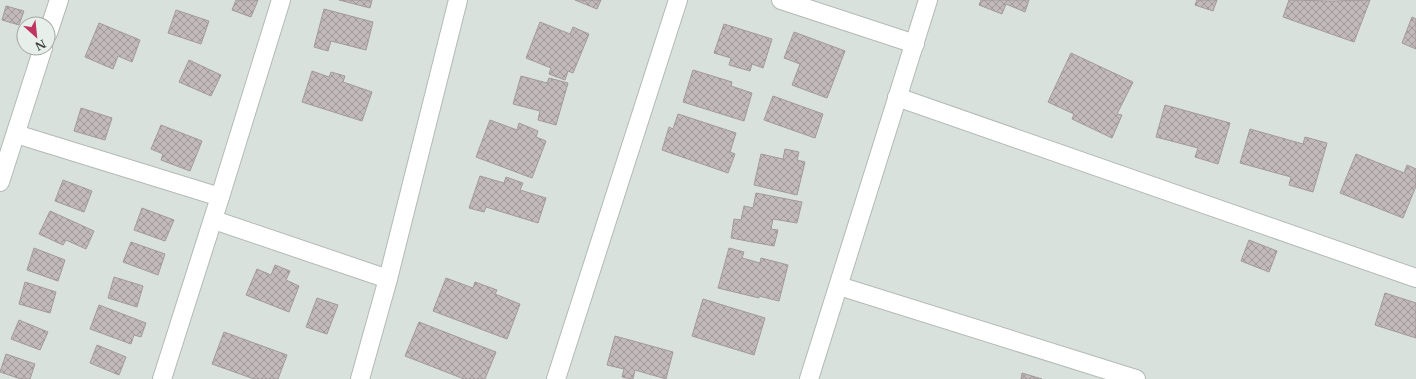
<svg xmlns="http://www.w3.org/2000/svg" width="1416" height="379" viewBox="0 0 1416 379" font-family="'Libre Baskerville',serif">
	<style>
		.building { fill: url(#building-cross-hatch); stroke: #a2999a }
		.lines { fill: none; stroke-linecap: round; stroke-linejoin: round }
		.street-casing { stroke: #b2bab6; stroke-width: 20 }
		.street { stroke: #fff; stroke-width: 18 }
	</style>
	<defs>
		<pattern id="building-cross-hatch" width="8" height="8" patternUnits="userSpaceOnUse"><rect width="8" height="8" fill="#c2b9ba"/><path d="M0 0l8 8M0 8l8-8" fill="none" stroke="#9f9898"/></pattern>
	</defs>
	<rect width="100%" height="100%" fill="#d9e1dd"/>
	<g class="building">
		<path d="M236,0H258L251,17L232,10Z"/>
		<path d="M339,0H372L370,8Z"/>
		<path d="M575,0H601L597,9Z"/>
		<path d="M981,0H1029L1025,12L1006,4L1002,14L979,5Z"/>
		<path d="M1197,0H1217L1213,11L1195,5Z"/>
		<path d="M1289,0L1331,1L1370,0L1354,42L1283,17Z"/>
		<path d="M6,6L24,11L19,25L2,20Z"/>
		<path d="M324,9L373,22L366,50L331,41L328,51L314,47Z"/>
		<path d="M176,10L209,21L201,44L168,33Z"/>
		<path d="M1412,17L1416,19V49L1402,43Z"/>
		<path d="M540,22L570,34L573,27L589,34L573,73L568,71L565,80L549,74L551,68L526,58Z"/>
		<path d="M99,23L140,40L132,62L118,56L113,69L85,57Z"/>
		<path d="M724,24L772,39L763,68L752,64L750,71L729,65L731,58L714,53Z"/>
		<path d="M794,32L845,51L827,98L792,85L800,64L784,58Z"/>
		<path d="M1071,53L1133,82L1117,114L1122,115L1112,138L1072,119L1074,114L1048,102Z"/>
		<path d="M189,60L221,75L211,96L179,82Z"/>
		<path d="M693,70L732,82L731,86L752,93L744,121L683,102Z"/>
		<path d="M312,71L329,77L331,72L345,76L343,82L372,92L362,121L302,102Z"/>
		<path d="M521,76L547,83L549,78L568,83L556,125L538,120L540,111L513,104Z"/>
		<path d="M773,96L823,114L815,138L764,120Z"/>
		<path d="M1165,105L1230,123L1218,164L1195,157L1198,148L1156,137Z"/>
		<path d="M81,108L112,118L105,140L74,131Z"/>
		<path d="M678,114L736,133L730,152L735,154L728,173L662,150L669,127L673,129Z"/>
		<path d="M490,120L517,130L519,123L538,131L536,137L546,141L532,178L476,157Z"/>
		<path d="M161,125L202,141L190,171L161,160L163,154L151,149Z"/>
		<path d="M1250,129L1303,144L1305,137L1327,143L1313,192L1289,185L1291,177L1240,163Z"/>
		<path d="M785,149L799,152L797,160L805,162L797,195L754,185L761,154L783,159Z"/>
		<path d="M1356,154L1404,173L1407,165L1416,169V186L1403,218L1340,193Z"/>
		<path d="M480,176L504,183L506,177L523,183L520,190L546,198L538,223L486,207L484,212L469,208Z"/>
		<path d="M63,180L92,191L84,212L55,201Z"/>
		<path d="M756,193L802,202L797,223L773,219L771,229L778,230L774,246L731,238L734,219L741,220L744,206L753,208Z"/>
		<path d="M142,208L174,220L165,241L134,230Z"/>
		<path d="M50,211L94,231L86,249L66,240L63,245L39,234Z"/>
		<path d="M1249,240L1277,251L1269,272L1241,261Z"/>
		<path d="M131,242L165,254L158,275L123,262Z"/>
		<path d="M34,248L65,260L58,281L27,270Z"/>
		<path d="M729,248L744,252L742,258L760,263L761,258L788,265L779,301L759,296V298L718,288Z"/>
		<path d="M275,265L290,271L286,280L299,286L289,312L246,295L257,269L271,275Z"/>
		<path d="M114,277L143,286L137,307L108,298Z"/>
		<path d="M446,278L473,288L475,282L497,290L495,294L520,304L507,339L433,311Z"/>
		<path d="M25,282L56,292L50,313L19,304Z"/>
		<path d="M1385,293L1416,303V338L1375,325Z"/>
		<path d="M317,298L338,305L327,334L306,327Z"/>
		<path d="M703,299L765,318L754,355L692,336Z"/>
		<path d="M99,305L146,323L141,337L134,335L131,344L90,329Z"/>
		<path d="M19,320L48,332L40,350L11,339Z"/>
		<path d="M419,322L496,352L485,379H464L405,356Z"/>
		<path d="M224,332L287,355L278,379H254L212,364Z"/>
		<path d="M615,336L673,352L666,379L635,370L633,379H631L622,377L624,369L607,365Z"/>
		<path d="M97,345L126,357L119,375L90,363Z"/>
		<path d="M6,354L35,364L30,379H21L0,372Z"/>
		<path d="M1022,373L1042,379H1021Z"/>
	</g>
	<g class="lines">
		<g class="street-casing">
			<g id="street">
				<path d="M781,0L915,44"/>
				<path d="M48,33L59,0"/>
				<path d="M897,97L1416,278"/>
				<path d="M16,134L220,197L162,379"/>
				<path d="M0,182L43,48"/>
				<path d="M220,197L281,0"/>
				<path d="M214,220L388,279"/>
				<path d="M839,286L1136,379"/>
				<path d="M360,379L388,279L458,0"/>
				<path d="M556,379L678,0"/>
				<path d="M809,379L928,0"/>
			</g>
		</g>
		<use href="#street" class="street"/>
	</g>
	<g transform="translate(36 36) rotate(153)"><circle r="19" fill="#e6efea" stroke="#a1a8a4"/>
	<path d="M0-3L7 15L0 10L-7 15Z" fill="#c13462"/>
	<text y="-6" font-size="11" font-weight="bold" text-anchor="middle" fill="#3a3e3c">N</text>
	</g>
</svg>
